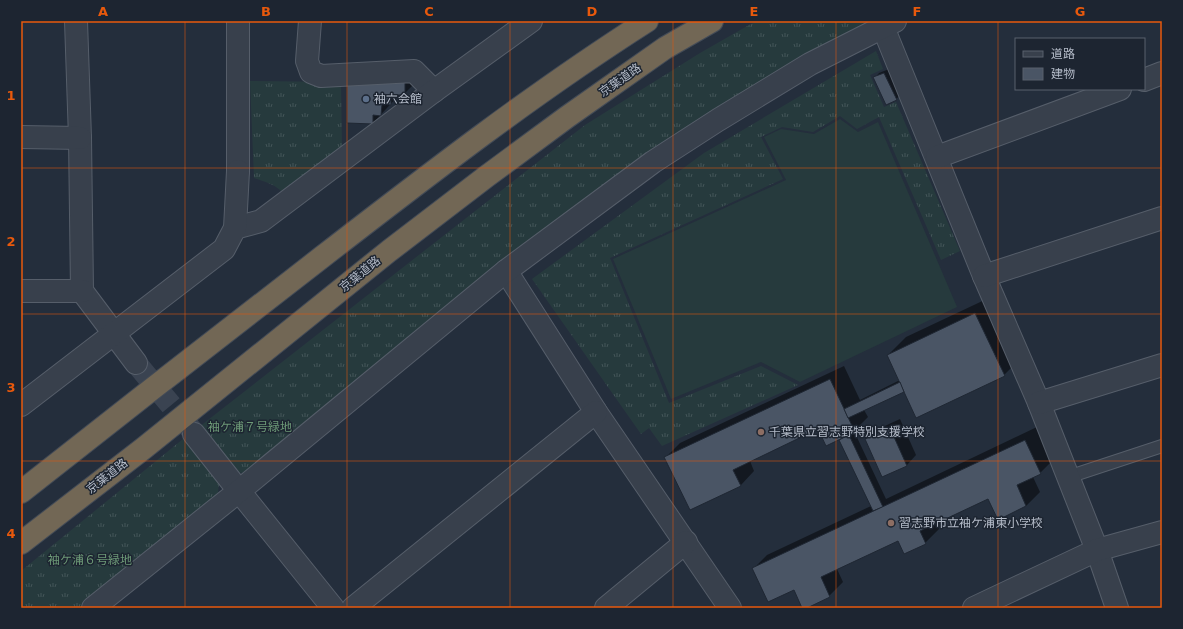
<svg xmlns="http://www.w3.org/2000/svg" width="1183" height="629" viewBox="0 0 1183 629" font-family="'DejaVu Sans','Noto Sans JP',sans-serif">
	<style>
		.grass { fill: url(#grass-tufts) }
		.garden { fill: #263a3d }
		.shadow { fill: #0007 }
		.building { fill: #4a5565; stroke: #1f2733 }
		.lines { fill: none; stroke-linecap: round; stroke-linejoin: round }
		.minor-tunnel { stroke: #3a4351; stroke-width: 22; stroke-dasharray: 22 11; stroke-linecap: butt }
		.service-casing { stroke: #565e6a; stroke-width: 14 }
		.minor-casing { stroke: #565e6a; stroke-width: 24 }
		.tertiary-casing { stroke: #565e6a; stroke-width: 24 }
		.motorway-casing { stroke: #434b57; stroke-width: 24 }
		.service { stroke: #38404c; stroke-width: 12 }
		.minor { stroke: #38404c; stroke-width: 22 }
		.tertiary { stroke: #38404c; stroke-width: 22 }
		.motorway { stroke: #726755; stroke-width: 22 }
		.grid { fill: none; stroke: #e8590c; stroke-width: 1; stroke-opacity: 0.55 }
		.service-dot { fill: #5c6f8a; stroke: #1d2531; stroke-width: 1.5 }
		.education-dot { fill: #8d6e63; stroke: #1d2531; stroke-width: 1.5 }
		.labels { text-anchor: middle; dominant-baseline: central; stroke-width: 3; stroke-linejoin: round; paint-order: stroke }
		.street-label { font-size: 12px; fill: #b4bbc8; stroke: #1d2531 }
		.poi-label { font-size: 12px; fill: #b4bbc8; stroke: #1d2531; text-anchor: start }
		.park-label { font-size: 12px; fill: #6c9876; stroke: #1d2531 }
		.neatline { fill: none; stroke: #e8590c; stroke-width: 1.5 }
		.grid-label { font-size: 13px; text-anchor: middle; font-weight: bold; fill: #e8590c }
	</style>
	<defs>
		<pattern id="grass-tufts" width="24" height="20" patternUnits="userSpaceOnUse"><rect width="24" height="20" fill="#263a3d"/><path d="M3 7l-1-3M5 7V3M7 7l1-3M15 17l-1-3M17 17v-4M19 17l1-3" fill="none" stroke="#435558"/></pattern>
	</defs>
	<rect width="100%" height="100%" fill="#242e3c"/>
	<g class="grass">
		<path d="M756,21H870L795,64L494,268L243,473L234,471L199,427L585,125L700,53Z"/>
		<path d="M876,51L883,69L870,75L884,107L896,102L960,251L941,260L879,117L857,129L840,116L813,132L782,127L761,137L783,179L610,258L669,403L761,366L798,385L662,446L649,428L641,434L532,279L704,153Z"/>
		<path d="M250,81L341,82L342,150L285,195C277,185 266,182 254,178Z"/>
		<path d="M183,439L219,482L218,493L115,585L85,608H21V571Z"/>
	</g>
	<path class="garden" d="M840,119L858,132L878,122L957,307L800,382L761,362L671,399L613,259L786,180L764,137L781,129L814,134Z"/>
	<g class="shadow">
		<path d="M889,69L901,95L896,99L875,78L879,73Z"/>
		<path d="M348,79L418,80L404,94H400L373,123Z"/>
		<path d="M993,296L1022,357L1004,375L905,391L864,410L868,417L854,431L886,499L1039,426L1054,459L1040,473L1033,477L1040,492L1026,506L989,497L936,522L939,529L925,543L898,540L837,569L843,582L829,596L803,608L794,588L753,569L767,555L871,506L840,440L843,437L819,428L750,461L754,471L741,485L666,457L680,443L844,366L860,400L900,380L888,355L906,337Z"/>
		<path d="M900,419L916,455L907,465L882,476L866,439L876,430Z"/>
	</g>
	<g class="building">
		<path d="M884,73L897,100L886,105L873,77Z"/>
		<path d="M347,79H405V95H391V105L382,104L381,116L373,115V124L347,123Z"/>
		<path d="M975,313L1005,376L916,418L887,355Z"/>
		<path d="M830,379L855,432L826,446L818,429L733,470L741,486L690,510L664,457Z"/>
		<path d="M900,382L904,392L848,418L844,409Z"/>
		<path d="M890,428L907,466L882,477L865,439Z"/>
		<path d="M849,435L883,507L873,511L839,440Z"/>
		<path d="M1025,440L1041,474L1017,485L1026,506L998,520L988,499L920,531L926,544L904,554L898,541L821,577L830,597L807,608H802L794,590L768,602L752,568Z"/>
	</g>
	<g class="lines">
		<path class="minor-tunnel" d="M136,363L194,433"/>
		<g class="service-casing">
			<path id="service" d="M1068,477L1162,446"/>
		</g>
		<g class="minor-casing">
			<g id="minor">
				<path d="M76,21L80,138L82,291L136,363"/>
				<path d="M310,21L307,61L311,72L321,76L414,71L434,91"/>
				<path d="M883,27L984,276L1039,403L1097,550L1117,608"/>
				<path d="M1144,80L1162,73"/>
				<path d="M21,137L80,138"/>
				<path d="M937,157L1120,89"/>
				<path d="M238,171V21"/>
				<path d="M235,228L261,221L434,91L531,21"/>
				<path d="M506,271L596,412L730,608"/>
				<path d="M984,276L1162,218"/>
				<path d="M21,291H82"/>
				<path d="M1039,403L1162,365"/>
				<path d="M194,434L239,491L333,608"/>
				<path d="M93,608L239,491L506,271L653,162L718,120L810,64L895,21"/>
				<path d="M353,608L596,412"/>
				<path d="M606,608L686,542"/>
			</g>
		</g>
		<g class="tertiary-casing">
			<g id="tertiary">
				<path d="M21,405L224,249L235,228L238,171"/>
				<path d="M974,608L1097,550L1162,532"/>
			</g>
		</g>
		<g class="motorway-casing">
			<g id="motorway">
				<path d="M21,492C121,413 221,335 322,257C428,175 534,93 647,21"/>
				<path d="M21,543L144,448L389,251L487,176L567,117L665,48L712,21"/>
			</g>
		</g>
		<use href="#service" class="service"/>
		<use href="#minor" class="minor"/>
		<use href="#tertiary" class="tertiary"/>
		<use href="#motorway" class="motorway"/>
	</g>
	<path class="grid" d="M185,21V608M347,21V608M510,21V608M673,21V608M836,21V608M998,21V608M21,168H1162M21,314H1162M21,461H1162"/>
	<circle class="service-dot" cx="366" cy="99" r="4"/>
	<g class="education-dot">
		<circle cx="761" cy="432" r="4"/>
		<circle cx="891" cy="523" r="4"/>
	</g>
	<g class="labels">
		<g class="street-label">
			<text transform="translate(620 80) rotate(-35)">京葉道路</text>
			<text transform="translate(360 274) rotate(-39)">京葉道路</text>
			<text transform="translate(107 476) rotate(-38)">京葉道路</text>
		</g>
		<g class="poi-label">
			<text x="374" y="99">袖六会館</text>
			<text x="769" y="432">千葉県立習志野特別支援学校</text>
			<text x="899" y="523">習志野市立袖ケ浦東小学校</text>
		</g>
		<g class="park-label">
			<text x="250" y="427">袖ケ浦７号緑地</text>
			<text x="90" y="560">袖ケ浦６号緑地</text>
		</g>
	</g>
	<rect width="1183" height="629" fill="none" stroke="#1d2531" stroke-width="44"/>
	<rect x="1015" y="38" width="130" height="52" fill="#1d2531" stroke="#59616d"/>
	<rect x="1023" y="51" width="20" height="6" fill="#38404c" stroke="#59616d"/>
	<text x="1051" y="58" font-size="12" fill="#b4bbc8">道路</text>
	<rect x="1023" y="68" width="20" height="12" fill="#4a5565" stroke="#59616d"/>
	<text x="1051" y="78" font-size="12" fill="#b4bbc8">建物</text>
	<rect x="22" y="22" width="1139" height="585" class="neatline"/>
	<g class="grid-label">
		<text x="103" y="16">A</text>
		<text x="266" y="16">B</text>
		<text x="429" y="16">C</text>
		<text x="592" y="16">D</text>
		<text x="754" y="16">E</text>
		<text x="917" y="16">F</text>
		<text x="1080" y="16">G</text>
		<text x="11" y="100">1</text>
		<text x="11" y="246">2</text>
		<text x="11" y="392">3</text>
		<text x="11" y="538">4</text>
	</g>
</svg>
